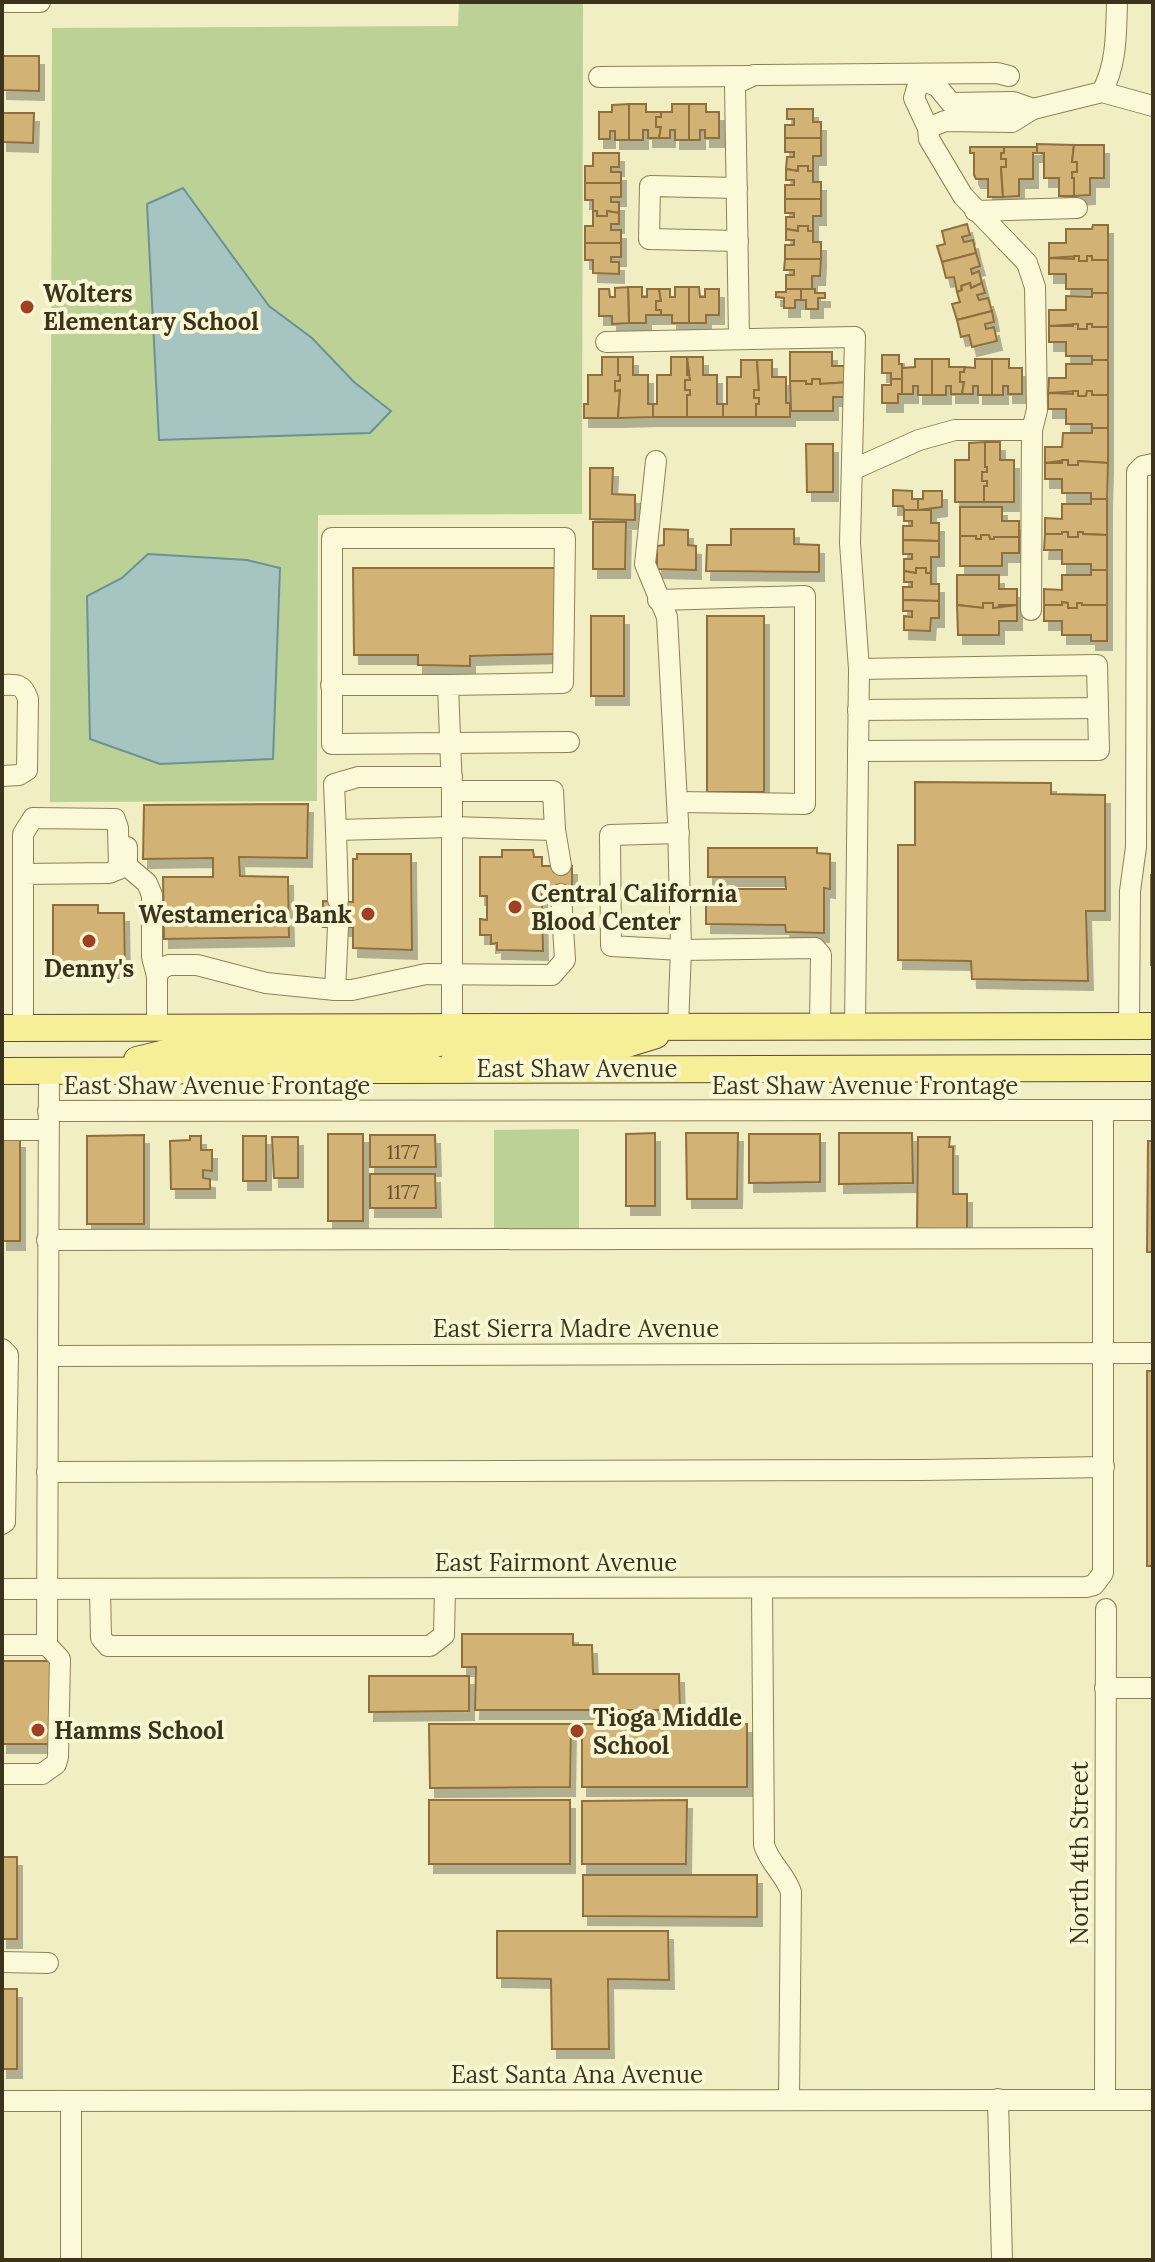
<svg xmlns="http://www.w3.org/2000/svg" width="1155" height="2262" viewBox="0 0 1155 2262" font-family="Lora,serif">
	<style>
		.green { fill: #bcd195 }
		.water { fill: #a5c4c2; stroke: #6b9392; stroke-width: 2 }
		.building { fill: #d3b275; stroke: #8f6f3c; stroke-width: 2; filter: url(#shadow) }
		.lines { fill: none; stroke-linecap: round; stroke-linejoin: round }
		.minor-casing { stroke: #8d8158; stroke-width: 22 }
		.major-casing { stroke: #5b4d2c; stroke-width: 28 }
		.minor { stroke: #fbf9d7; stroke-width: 20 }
		.major { stroke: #f7ef98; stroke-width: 26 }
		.poi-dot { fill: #a13f23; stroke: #f8f6d3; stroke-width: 3 }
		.labels { text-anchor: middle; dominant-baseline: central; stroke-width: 8; stroke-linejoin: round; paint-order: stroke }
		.number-label { font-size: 20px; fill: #625333 }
		.poi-label { font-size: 24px; font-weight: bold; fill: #3c331d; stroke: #f8f6d3; text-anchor: start }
		.street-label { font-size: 24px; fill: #3c331d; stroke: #f8f6d3 }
	</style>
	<defs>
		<filter id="shadow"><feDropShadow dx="5" dy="9" stdDeviation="0" flood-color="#0004"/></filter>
	</defs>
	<rect width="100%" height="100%" fill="#f2eec3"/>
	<g class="green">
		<path d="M459,2H583L582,514L318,515L317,801L50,802L52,28L458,26Z"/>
		<path d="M579,1129V1233H494V1130Z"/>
	</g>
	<g class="water">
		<path d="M183,188L269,306L312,338L354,382L391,411L370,433L159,440L147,204Z"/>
		<path d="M148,554L247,560L280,568L273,759L160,764L90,739L87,596L122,578Z"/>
	</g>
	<g class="building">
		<path d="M2,56H39V91L2,90Z"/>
		<path d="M629,104V140H615V131H610V139H599V112H612V105Z"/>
		<path d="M629,104H646V112H661V117H656V127H661L659,138H648V130H643V140H629Z"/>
		<path d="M672,104H689V140H675V130H670V138H659L661,127H656V117H661V112H672Z"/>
		<path d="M689,104H706V112H719V138H705V130H700V140H689Z"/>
		<path d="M787,109H813V122H821V138H785V125H794V119H787Z"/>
		<path d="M2,113H34L33,143L2,142Z"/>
		<path d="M785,138H821V156H813V171H808V166H798V171L786,169L787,157H794V152H785Z"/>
		<path d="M1037,144L1074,145L1072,162H1077V172H1072V178H1074V196H1059V178H1044V153H1037Z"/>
		<path d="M1074,145H1104V178H1090V195L1074,196V178H1072V172H1077V162H1072Z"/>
		<path d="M970,147H1004V153H1001V159H1006V167H1001L1003,197H988V179H976L974,175V153H970Z"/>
		<path d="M1004,147H1037V153H1033V179H1019V196L1003,197L1001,167H1006V159H1001V153H1004Z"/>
		<path d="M593,153H619V167H611V172H621V183H585V166H593Z"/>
		<path d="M798,166H808V171H813V182H821V199H785V185H794V180H786V169L798,171Z"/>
		<path d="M585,183H621V197H611V202H619V213L607,211V216H597V211H593V200H585Z"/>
		<path d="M785,199H821V216H813V231H808V226H798V231L786,229V217H794V213H785Z"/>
		<path d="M593,211H597V216H607V211L619,213V224H611V230H621V243H585V226H593Z"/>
		<path d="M967,224L970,235L962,237L964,242L973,240L976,253L942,262L937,246L945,244L942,231Z"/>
		<path d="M1093,225H1108V260H1092V256H1087V261H1079V256L1049,258V243H1066V229H1092Z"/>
		<path d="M798,226H808V231H813V242H821V259H785V245H794V240H786V229L798,231Z"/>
		<path d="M585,243H621V257H611V262H619V274L593,273V260H585Z"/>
		<path d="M976,253L980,266L971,269L972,274L979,271L982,283L971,288L970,283L961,286L962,290L957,292L954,277L946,278L942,262Z"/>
		<path d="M1074,256H1079V261H1087V256H1092V260H1108V293H1092V289H1066V274H1049V258L1074,259Z"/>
		<path d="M785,259H821L820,276H812V289H786V275H794V270H784Z"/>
		<path d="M970,283L971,288L982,283L985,293L977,295L979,300L988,298L992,311L957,320L952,304L960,302L957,292L962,290L961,286Z"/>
		<path d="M628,287H642V297H647V289H659L661,301H656V310H661V315H646V323H629Z"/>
		<path d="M628,287L629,323L612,324V316H599V289H609L610,297H615V288Z"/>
		<path d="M675,287H689V323H672V315H661V310H656V301H661L659,289H670V297H675Z"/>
		<path d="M689,287H699L700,297H705V289H719V315H706V323H689Z"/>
		<path d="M786,289H801V300H795V308H784V298L776,297V292H786Z"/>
		<path d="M801,289H815V293H825V298H818V309H806V300H801Z"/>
		<path d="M1092,293H1108V327H1092V324H1087V329H1078V324L1049,326V310H1066V296L1092,297Z"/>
		<path d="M992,311L994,322L985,324L986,329L994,327L997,341L972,347L969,335L961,337L957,320Z"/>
		<path d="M1073,324H1078V329H1087V324H1092V327H1108V360H1092V356H1066V342H1049V326H1073Z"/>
		<path d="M790,352H832V366H850V382L820,384V379H812V384H806V381H790Z"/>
		<path d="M882,355H899V364H902V379H891V373H882Z"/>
		<path d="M602,357H618V375H620V381H615V391L620,390L618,418H584V404H588V375H602Z"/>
		<path d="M618,357H633V375H648V404H653V417L618,418L620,390L615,391V381H620V375H618Z"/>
		<path d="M671,357H687V375H690V380H685V390H690V395H687V417H653V404H657V375H671Z"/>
		<path d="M687,357H703V375H717V404H723V417H687V395H690V390H685V380H690Z"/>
		<path d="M915,359H932V395H918V386H913V394H902V368L915,367Z"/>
		<path d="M932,359H949V367H965L964,372H960V382H964L962,394H951V386H946V395H932Z"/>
		<path d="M975,359H992V395H978V386H973V394H962L964,382H960V372H964L965,367L975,368Z"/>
		<path d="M992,359H1009V368H1022V394H1008V386H1003V395H992Z"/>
		<path d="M741,360H757L759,390H754V398H759V404H756V417H723V404H727V377H741Z"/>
		<path d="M757,360H772V377H786V403H790V417H756V404H759V398H754V390H759Z"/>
		<path d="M1092,360H1108V395H1092V391H1087L1086,396H1078V391L1048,393L1049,378H1066V364H1092Z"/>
		<path d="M812,379H820V384L850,382V397H833V411H791L790,381H806V384H812Z"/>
		<path d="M891,379H902V394H898V403H882V385H891Z"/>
		<path d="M1073,391H1078V396H1086L1087,391H1092V395H1108V428H1092V424H1066V409H1048V393L1073,394Z"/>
		<path d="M1092,428H1108V463L1078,461V465H1068V460L1045,463V447H1062L1063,433H1092Z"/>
		<path d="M985,442V467H987V472H982V481H987V486H984V502H955V460H969V443Z"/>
		<path d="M985,442H1000V460H1014V502H984V486H987V481H982V472H987V467H985Z"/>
		<path d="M806,444H833V492H807Z"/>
		<path d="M1062,460H1068V465H1078V461L1108,463L1107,499H1091V493H1062V479H1045V463H1062Z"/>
		<path d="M590,468H613L612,494L635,495V520L590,519Z"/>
		<path d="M893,490L912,491V499H918V510H904L903,506H893Z"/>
		<path d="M923,491H942V507L918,510V499H923Z"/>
		<path d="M1091,499H1107V535L1083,534V532H1078V537H1068V532H1062V534H1045V518L1062,519V504H1091Z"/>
		<path d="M960,507H1002V521H1019V537H994V539H990L989,535H981V539H976V536H960Z"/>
		<path d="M904,510H931V523H939V541L903,540V526H912V521H904Z"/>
		<path d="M593,522H626L625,569H593Z"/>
		<path d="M664,529L688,530V545L696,546V570L657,569V546L664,545Z"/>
		<path d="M731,529H794V544L819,545V572L706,571L707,545H731Z"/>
		<path d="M1062,532H1068V537H1078V532H1083V534L1107,535V570H1091V564H1062V550H1044L1045,534H1062Z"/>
		<path d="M981,535H989L990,539H994V537H1019V553H1002V566H960V536H976V539H981Z"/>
		<path d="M903,540L939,541V557H931V573H926V568H916V573L904,571V559H912V554H903Z"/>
		<path d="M353,568H557L558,654L470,656V666L418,665V655H354Z"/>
		<path d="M916,568H926V573H931V584H939V601L903,600V587H912V582H904V571L916,573Z"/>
		<path d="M1091,570H1107V605H1082V603H1077V608H1068V603L1062,602V605H1044V589L1062,590V575H1091Z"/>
		<path d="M957,575H999V589H1017V605H999V608H993V603H983V608L957,605Z"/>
		<path d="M903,600L939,601V618H931L930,631L904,630V616L912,617V611H903Z"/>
		<path d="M1062,602L1068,603V608H1077V603H1082V605H1107V641H1091V635H1062V621H1044V605H1062Z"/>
		<path d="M983,603H993V608L1017,605V621H999V635H958L957,605L983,608Z"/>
		<rect x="591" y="616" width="33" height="80"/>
		<rect x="707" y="616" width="57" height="176"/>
		<path d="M915,782L1051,783V794L1105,795V911H1086L1088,981L972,979L971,961L898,960V845H915Z"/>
		<path d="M308,804L307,858L239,857L240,876L288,877L289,937L164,939L163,877H213V858L143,859L144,805Z"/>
		<path d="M708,848H817V853L830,854V889L824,888V933L786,932L785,925L706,924V889H786L785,877H708Z"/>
		<path d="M502,850H533L534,857H542V866H572V893H542L543,951L497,950V943L491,944V935H480V919L487,920V896H480V857H502Z"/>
		<path d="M357,854H411L412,950L353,948V927H323V901L353,902V859H357Z"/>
		<rect x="1151" y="875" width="2" height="90"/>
		<path d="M53,905H98V913H124L125,969H53Z"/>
		<path d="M655,1133V1206H626V1134Z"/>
		<path d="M686,1133H738L737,1199H687Z"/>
		<path d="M839,1133H912L913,1183L839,1184Z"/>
		<rect x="328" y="1134" width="35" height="87"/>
		<path d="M749,1134H820V1182L749,1183Z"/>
		<path d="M144,1135V1224H87V1136Z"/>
		<path d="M370,1135H435L436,1167H370Z"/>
		<path d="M190,1136H201V1150H212V1171L203,1170V1178L210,1179V1189H171L170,1141L190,1140Z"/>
		<rect x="243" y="1136" width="23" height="45"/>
		<path d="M272,1137H298V1178H274Z"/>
		<path d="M918,1137H950L949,1147H953V1194H967V1230L917,1229Z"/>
		<rect x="2" y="1139" width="18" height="102"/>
		<path d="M1148,1141H1153V1252H1147Z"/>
		<path d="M370,1174H435L436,1208H370Z"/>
		<rect x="1147" y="1371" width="6" height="195"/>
		<path d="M462,1634H573V1645H592L593,1674H679L680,1710H475L476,1667H462Z"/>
		<rect x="2" y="1661" width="50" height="83"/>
		<path d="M369,1676H469V1711L369,1712Z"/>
		<path d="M429,1724H571L570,1787L430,1788Z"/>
		<rect x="582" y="1724" width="165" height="63"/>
		<rect x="429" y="1800" width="141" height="64"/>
		<path d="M687,1800L686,1864H582V1801Z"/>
		<rect x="2" y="1857" width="15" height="82"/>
		<path d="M583,1875H757V1917L583,1916Z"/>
		<path d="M497,1931H668L669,1980L608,1979L609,2049H552L551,1979L497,1978Z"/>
		<rect x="2" y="1989" width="15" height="80"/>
	</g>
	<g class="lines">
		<g class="minor-casing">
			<g id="minor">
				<path d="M2,2H40"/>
				<path d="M599,77L751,76"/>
				<path d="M918,79L937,86L951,103L1013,102L1033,109L1012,122L945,121L928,128"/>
				<path d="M1102,92C1117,63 1116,34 1117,2"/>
				<path d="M1033,109L1102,92L1153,106"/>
				<path d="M737,188L650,186L649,239L738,241"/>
				<path d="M975,211L1077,208"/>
				<path d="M739,339L735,84L754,75L997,73L1009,76"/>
				<path d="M606,342L855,337L850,543L859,669L855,1027"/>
				<path d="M656,461L645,564L667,617L678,821L681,950L678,1027"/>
				<path d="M852,470L919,440L955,430H1032L1037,410L1035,287L1027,263L963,196L929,139L928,128L914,98L919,81"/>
				<path d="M658,600L805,596V804L678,802"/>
				<path d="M1031,610L1032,430"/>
				<path d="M2,685C17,684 23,684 28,699L27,770L19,775L2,776"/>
				<path d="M331,685H448"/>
				<path d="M858,710L1098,708"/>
				<path d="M858,751L1099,750L1097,665L859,669"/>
				<path d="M452,777H358L334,784L336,830L452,827L555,830L553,791H452"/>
				<path d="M336,830L338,900"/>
				<path d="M555,830L561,865"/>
				<path d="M679,833L610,835L611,946L681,950L815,948L821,955L820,1027"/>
				<path d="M127,847V866L147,883L152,895V957L157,976"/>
				<path d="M23,874L109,873L119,869L118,828L115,819L33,818L23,834V1028"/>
				<path d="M335,990L338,927"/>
				<path d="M1129,1026L1130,891L1136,847L1137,472L1143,466L1153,464"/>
				<path d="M157,1028V976L161,969L169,965H197L266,983L335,990H352L426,974L552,975L565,960L561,894"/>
				<path d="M452,1028V791C451,756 449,720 448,685L563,683L565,538H332V744L569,742"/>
				<path d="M48,1111L1153,1110"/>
				<path d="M2,1130H48"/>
				<path d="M47,1240L1103,1238"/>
				<path d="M2,1349L8,1355L5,1522L2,1524"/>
				<path d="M48,1356L1153,1353"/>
				<path d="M47,1472L924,1470L1104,1467"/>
				<path d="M762,1588L764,1845C770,1864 785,1874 791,1892L789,2100"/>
				<path d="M2,1589L1086,1587L1094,1585L1103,1573V1111"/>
				<path d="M100,1589L101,1638L108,1646H430L444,1635L445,1588"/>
				<path d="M2,1645H47L49,1070"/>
				<path d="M1105,1688H1153"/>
				<path d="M2,1774H42L56,1764L58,1757L60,1659L47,1645"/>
				<path d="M2,1962L48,1963"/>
				<path d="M1105,2098L1106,1609"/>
				<path d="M998,2099L1002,2260"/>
				<path d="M2,2101L1153,2100"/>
				<path d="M71,2101V2260"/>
			</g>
		</g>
		<g class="major-casing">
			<g id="major">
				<path d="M2,1028L1153,1026"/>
				<path d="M137,1060L178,1050L421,1049L439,1043L452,1028"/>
				<path d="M453,1068C454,1057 456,1051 467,1047L620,1046L656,1035"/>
				<path d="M2,1071L1153,1068"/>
			</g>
		</g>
		<use href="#minor" class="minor"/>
		<use href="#major" class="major"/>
	</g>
	<g class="poi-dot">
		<circle cx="27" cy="307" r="8"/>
		<circle cx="515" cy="907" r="8"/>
		<circle cx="368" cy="914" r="8"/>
		<circle cx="89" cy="941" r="8"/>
		<circle cx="38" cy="1730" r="8"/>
		<circle cx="577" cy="1731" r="8"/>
	</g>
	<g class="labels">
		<g class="number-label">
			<text x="403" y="1151">1177</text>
			<text x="403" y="1191">1177</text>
		</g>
		<g class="poi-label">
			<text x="43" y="293">Wolters<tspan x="43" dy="28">Elementary School</tspan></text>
			<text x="531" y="893">Central California<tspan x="531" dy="28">Blood Center</tspan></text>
			<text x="352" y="914" text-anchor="end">Westamerica Bank</text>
			<text x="89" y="968" text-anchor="middle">Denny's</text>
			<text x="593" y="1717">Tioga Middle<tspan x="593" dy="28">School</tspan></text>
			<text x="54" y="1730">Hamms School</text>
		</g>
		<g class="street-label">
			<text x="577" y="1068">East Shaw Avenue</text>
			<text x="217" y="1085">East Shaw Avenue Frontage</text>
			<text x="865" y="1085">East Shaw Avenue Frontage</text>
			<text x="576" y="1328">East Sierra Madre Avenue</text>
			<text x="556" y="1562">East Fairmont Avenue</text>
			<text transform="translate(1079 1853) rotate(-90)">North 4th Street</text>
			<text x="577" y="2074">East Santa Ana Avenue</text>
		</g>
	</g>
	<rect width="1155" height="2262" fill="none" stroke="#3c331d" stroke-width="8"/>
</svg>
